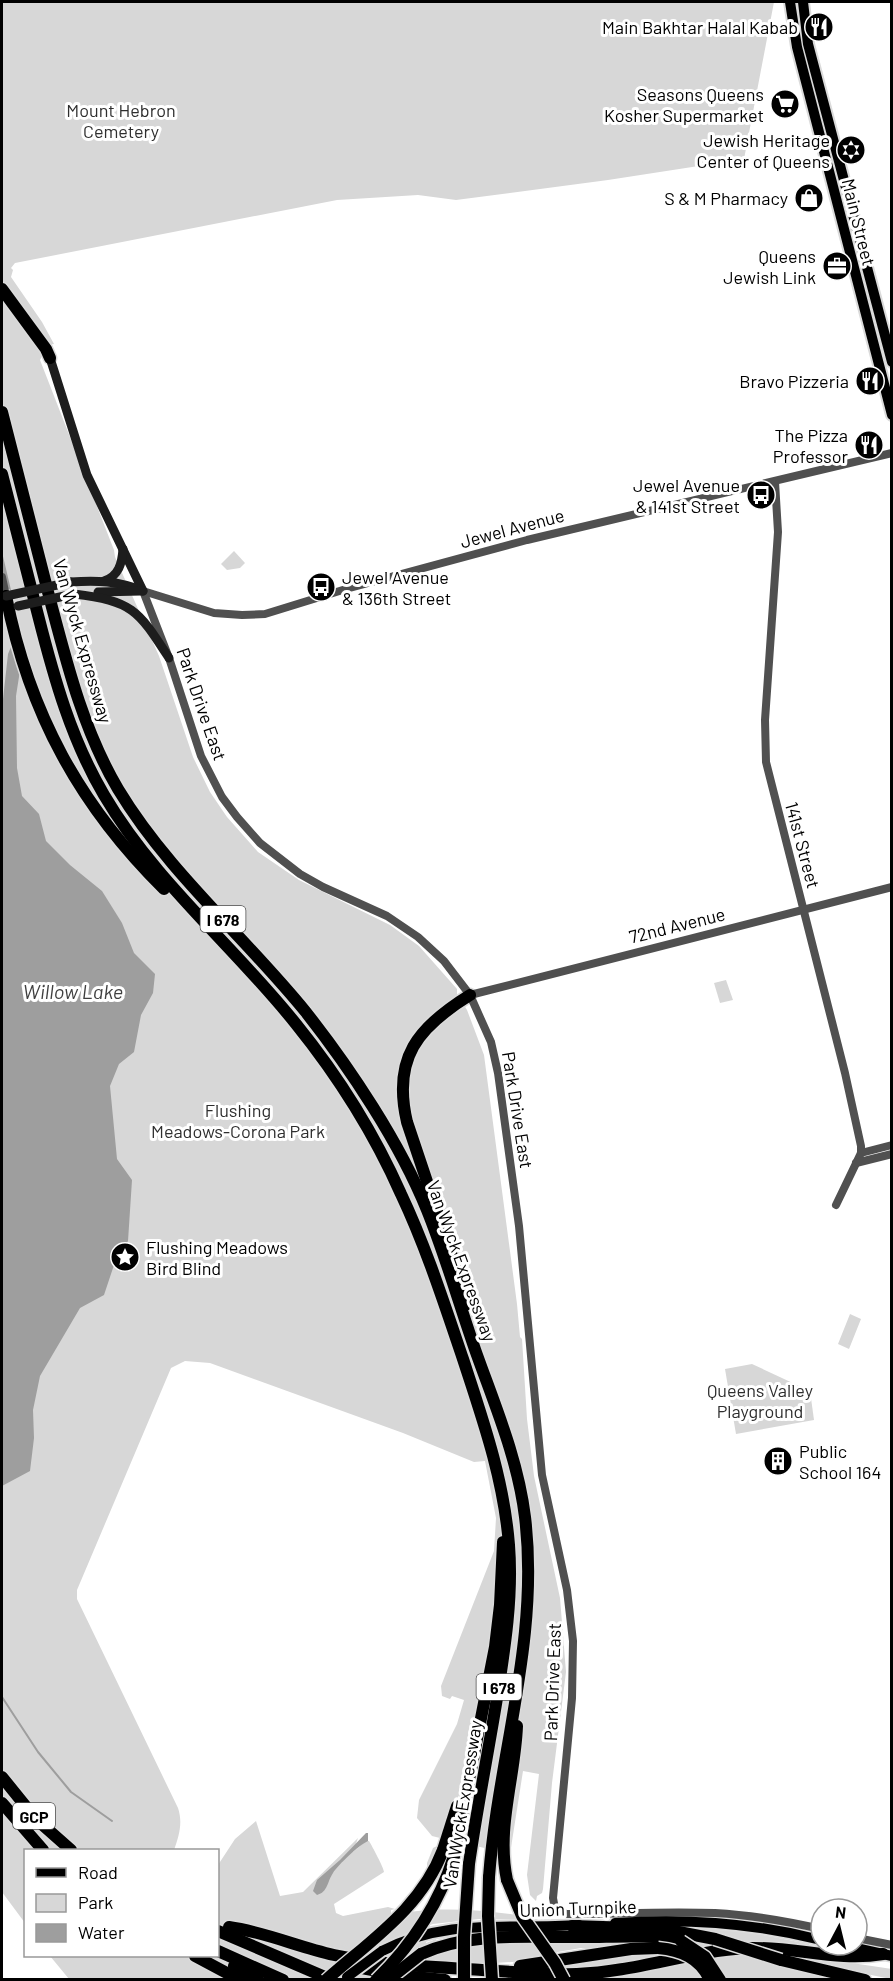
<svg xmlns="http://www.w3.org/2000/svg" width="893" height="1981" viewBox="0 0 893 1981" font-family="Barlow,sans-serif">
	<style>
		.green { fill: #d7d7d7 }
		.water { fill: #9e9e9e }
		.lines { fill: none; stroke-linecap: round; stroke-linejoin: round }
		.stream { stroke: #9e9e9e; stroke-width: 2 }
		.primary-casing { stroke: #dbdbdb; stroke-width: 14 }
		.motorway-casing { stroke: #dbdbdb; stroke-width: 15 }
		.tertiary { stroke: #505050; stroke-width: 8 }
		.secondary { stroke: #1d1d1d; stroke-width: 9 }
		.primary { stroke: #000; stroke-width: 10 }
		.motorway { stroke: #000; stroke-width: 12 }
		.primary-bridge-casing { stroke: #dbdbdb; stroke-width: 14; stroke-linecap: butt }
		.motorway-bridge-casing { stroke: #dbdbdb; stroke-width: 15; stroke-linecap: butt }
		.secondary-bridge { stroke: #1d1d1d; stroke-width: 9 }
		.primary-bridge { stroke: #000; stroke-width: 10 }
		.motorway-bridge { stroke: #000; stroke-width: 12 }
		.labels { text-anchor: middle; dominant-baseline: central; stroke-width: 6; stroke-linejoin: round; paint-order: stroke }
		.shield { fill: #fff; stroke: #4c4c4c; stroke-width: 1.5 }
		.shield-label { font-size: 16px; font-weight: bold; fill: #000 }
		.poi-label { font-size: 18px; fill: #000; stroke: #fff; text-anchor: end }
		.park-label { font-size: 18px; fill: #2e2e2e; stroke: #fff }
		.street-label { font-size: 18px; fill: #000; stroke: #fff }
		.water-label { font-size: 20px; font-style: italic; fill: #3f3f3f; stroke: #fff }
	</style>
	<rect width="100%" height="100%" fill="#fff"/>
	<g class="green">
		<path d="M2,2H774L744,159L608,180L456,200L418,195L337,200L15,263L11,268L13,270L11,277L42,322L54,344L48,345L40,360L114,550L115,557L159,656L193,757L210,792L227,817L258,852L299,880L390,925L419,946L457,989V994L467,1010L484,1055L517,1304L520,1337L522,1339L527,1419L534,1476L560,1598L566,1672L552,1783L543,1889L542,1893L537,1896L536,1901L530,1895L527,1875L539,1774L523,1771L510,1854L442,1838L430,1870L427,1869V1863L433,1848L437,1846L440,1838L432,1836L417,1818L419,1800L457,1724L464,1700L452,1696L450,1699L442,1696L441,1686L494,1551L496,1518L485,1461L474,1462L403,1433L210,1363L185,1361L171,1368L77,1590V1599L178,1808C183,1823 179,1836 174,1850H26L25,1923L2,1892Z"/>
		<path d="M234,551L245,563L240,568L227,570L221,564Z"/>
		<path d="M726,980L733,1000L720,1003L714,983Z"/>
		<path d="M850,1314L861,1319L849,1349L838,1344Z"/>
		<path d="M752,1364L810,1391L814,1420L736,1434L725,1369Z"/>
		<path d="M256,1821L280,1896L303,1892L358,1838L353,1852L366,1841H369C372,1846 384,1868 384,1872L334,1904L336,1913L343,1916L388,1907L395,1909L391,1910V1916C434,1904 494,1911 538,1918V1920L479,1919L433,1924L430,1925L426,1943L436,1939V1943H653L593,1950L581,1948L552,1953L527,1961L480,1964L434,1963L419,1980L69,1979L50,1956H218V1865L235,1839Z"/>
		<path d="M698,1926L738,1930L809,1944V1949L784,1945L604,1968L550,1970L549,1967L697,1930Z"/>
		<path d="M778,1952L892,1969L891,1979L811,1963L850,1979H568L729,1953Z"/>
	</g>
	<g class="water">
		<path d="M2,552L24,645L16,696L17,768L22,796L39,814L46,841L70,865L102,891L122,923L134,953L155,974L153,993L141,1015L134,1052L119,1064L110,1086L117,1159L132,1180L128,1241L115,1262L104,1295L80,1308L40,1376L33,1410L34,1438L30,1471L2,1486V708L8,654L13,642L2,589Z"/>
		<path d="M366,1833H368V1841C359,1845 338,1865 333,1873C327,1882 328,1892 317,1895L313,1891L317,1880L340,1860Z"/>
	</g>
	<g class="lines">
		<path class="stream" d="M2,1697L38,1752L71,1792L112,1821"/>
		<g class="primary-casing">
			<g id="primary">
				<path d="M790,2L797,47L892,415"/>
				<path d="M803,2L808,44L892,362"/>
				<path d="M615,1923C685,1918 754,1923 821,1940"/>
				<path d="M842,1945L892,1956"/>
				<path d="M382,1951C448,1917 509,1930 579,1925"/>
			</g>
		</g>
		<g class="motorway-casing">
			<g id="motorway">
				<path d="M2,289L46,349L50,358"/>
				<path d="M2,412C17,472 33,532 48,592C66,660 82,728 118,789C168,872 244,936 305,1011C350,1068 400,1143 427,1210C446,1257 460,1307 477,1355C496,1408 518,1460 525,1517C540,1639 498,1757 489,1877"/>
				<path d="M2,474C14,521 26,568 38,615C54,678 71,739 104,795C155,882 234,946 296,1024C338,1076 374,1133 401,1194C426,1247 444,1303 463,1359C483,1420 504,1480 509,1545C513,1596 505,1647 497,1698C488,1753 477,1809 469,1864"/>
				<path d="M6,596C29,713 80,806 164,889"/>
				<path d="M468,1304L407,1122C392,1058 418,1027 470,995"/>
				<path d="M2,1777L36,1819L71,1850"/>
				<path d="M2,1803L43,1850"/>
				<path d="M443,1850L457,1806"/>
				<path d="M454,1856L495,1647L500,1605L503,1542"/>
				<path d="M507,1880C496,1828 515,1778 517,1726"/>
				<path d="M572,1926L663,1929L715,1939"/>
				<path d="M229,1927C265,1932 298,1947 334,1955C383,1965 433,1967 482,1970C514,1972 546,1975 577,1974C635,1972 690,1951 747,1948C793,1946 837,1962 883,1954"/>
				<path d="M218,1931L332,1980"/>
				<path d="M218,1951L283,1980"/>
				<path d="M421,1954C471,1931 530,1938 584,1937C616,1937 650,1934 681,1941"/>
				<path d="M195,1956L240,1980"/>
				<path d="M781,1960L865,1980"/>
				<path d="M234,1966L258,1980"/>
				<path d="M351,1966L404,1976L445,1980"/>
				<path d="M520,1966L631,1949L658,1948"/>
			</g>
		</g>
		<g class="tertiary">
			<path d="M775,482L778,532L765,720L766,762L845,1073L861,1146V1153L836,1205"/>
			<path d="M2,577L6,596"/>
			<path d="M143,591L169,658L201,756L222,797L237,817L260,843L300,874L323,887L387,916L418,937L444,961L470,995L491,1042L498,1073L519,1226L542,1475L567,1590L573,1641L572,1698L553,1898L555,1909L566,1914C616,1914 665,1911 715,1913C751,1915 786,1921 821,1929"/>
			<path d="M143,591L214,613L242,615L265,614L346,589L527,540L892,453"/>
			<path d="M470,995L892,887"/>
			<path d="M861,1153L892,1145"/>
			<path d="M856,1163L892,1154"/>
			<path d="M857,1938L892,1945"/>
		</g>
		<g class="secondary">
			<path d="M50,358L87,475L143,591"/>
			<path d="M104,581C119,576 122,563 123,549"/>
			<path d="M71,582C96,580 119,581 143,591"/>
			<path d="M98,592L141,591"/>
			<path d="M74,594C133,601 138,610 169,658"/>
		</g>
		<use href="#primary" class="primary"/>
		<use href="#motorway" class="motorway"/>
		<g class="primary-bridge-casing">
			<path id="primary-bridge" d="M347,1977L382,1951"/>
		</g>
		<g class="motorway-bridge-casing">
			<g id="motorway-bridge">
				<path d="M489,1877L488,1916L492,1980"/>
				<path d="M507,1880L522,1916L555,1963L564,1980"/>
				<path d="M715,1939L781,1960"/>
				<path d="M681,1941L705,1957L720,1980"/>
				<path d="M658,1948C681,1950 700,1958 710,1980"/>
				<path d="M326,1980C371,1940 421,1908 443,1850"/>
				<path d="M376,1980C412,1945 439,1904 454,1856"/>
				<path d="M388,1980L421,1954"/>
				<path d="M464,1980V1937L469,1864"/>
			</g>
		</g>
		<g class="secondary-bridge">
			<path d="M6,596L71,582"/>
			<path d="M18,606L74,594"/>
		</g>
		<use href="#primary-bridge" class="primary-bridge"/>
		<use href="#motorway-bridge" class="motorway-bridge"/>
	</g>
	<defs>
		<g id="restaurant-disc" transform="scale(1.5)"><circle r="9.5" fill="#000" stroke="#fff"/><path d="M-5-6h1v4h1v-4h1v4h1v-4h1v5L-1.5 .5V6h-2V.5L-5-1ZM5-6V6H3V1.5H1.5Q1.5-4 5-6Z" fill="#fff"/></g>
		<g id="supermarket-disc" transform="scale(1.5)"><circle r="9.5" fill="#000" stroke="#fff"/><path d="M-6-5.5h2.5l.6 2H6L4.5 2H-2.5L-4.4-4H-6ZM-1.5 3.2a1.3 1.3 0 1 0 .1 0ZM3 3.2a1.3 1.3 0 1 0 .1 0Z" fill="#fff"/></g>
		<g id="synagogue-disc" transform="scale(1.5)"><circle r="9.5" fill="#000" stroke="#fff"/><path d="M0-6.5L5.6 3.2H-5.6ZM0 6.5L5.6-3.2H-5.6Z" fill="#fff"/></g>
		<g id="shop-disc" transform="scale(1.5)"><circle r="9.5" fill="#000" stroke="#fff"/><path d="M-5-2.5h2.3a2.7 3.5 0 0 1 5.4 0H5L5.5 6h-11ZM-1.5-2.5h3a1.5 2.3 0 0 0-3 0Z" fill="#fff"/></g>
		<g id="office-disc" transform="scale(1.5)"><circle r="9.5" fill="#000" stroke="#fff"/><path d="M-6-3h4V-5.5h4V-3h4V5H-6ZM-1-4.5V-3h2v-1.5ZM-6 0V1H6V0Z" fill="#fff"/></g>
		<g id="bus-disc" transform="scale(1.5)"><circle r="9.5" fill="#000" stroke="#fff"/><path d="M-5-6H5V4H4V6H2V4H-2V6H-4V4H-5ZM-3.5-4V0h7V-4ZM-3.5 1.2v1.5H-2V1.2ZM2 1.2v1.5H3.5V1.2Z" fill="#fff"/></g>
		<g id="sight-disc" transform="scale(1.5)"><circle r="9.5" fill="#000" stroke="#fff"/><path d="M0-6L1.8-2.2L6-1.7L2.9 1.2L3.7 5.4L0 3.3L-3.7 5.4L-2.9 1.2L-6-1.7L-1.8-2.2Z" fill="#fff"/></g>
		<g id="building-disc" transform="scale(1.5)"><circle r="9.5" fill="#000" stroke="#fff"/><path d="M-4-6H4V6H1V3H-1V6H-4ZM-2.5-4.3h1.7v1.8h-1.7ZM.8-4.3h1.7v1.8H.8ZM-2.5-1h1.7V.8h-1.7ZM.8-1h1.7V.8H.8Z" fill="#fff"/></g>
	</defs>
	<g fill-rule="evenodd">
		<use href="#restaurant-disc" x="819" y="27"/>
		<use href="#supermarket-disc" x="785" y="104"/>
		<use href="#synagogue-disc" x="851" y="150"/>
		<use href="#shop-disc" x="809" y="198"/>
		<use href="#office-disc" x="837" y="266"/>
		<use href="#restaurant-disc" x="870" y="381"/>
		<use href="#restaurant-disc" x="869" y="445"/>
		<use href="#bus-disc" x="761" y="495"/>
		<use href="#bus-disc" x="321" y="587"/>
		<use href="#sight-disc" x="125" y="1257"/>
		<use href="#building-disc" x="778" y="1461"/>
	</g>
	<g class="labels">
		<g class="shield">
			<rect x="200.5" y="906" width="45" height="26" rx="4.5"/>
			<rect x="476.5" y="1674" width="45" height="26" rx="4.5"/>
			<rect x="13" y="1803" width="42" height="26" rx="4.5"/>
		</g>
		<g class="shield-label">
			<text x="223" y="919">I 678</text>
			<text x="499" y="1687">I 678</text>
			<text x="34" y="1816">GCP</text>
		</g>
		<g class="poi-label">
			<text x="798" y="27">Main Bakhtar Halal Kabab</text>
			<text x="764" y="94">Seasons Queens<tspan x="764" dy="21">Kosher Supermarket</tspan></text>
			<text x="830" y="140">Jewish Heritage<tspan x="830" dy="21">Center of Queens</tspan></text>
			<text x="788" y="198">S &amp; M Pharmacy</text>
			<text x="816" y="256">Queens<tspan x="816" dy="21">Jewish Link</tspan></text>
			<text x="849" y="381">Bravo Pizzeria</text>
			<text x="848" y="435">The Pizza<tspan x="848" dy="21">Professor</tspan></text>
			<text x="740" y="485">Jewel Avenue<tspan x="740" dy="21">&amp; 141st Street</tspan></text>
			<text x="342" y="577" text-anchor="start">Jewel Avenue<tspan x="342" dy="21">&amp; 136th Street</tspan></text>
			<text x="146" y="1247" text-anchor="start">Flushing Meadows<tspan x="146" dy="21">Bird Blind</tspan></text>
			<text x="799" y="1451" text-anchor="start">Public<tspan x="799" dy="21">School 164</tspan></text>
		</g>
		<g class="park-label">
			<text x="121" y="110">Mount Hebron<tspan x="121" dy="21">Cemetery</tspan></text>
			<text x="238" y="1110">Flushing<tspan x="238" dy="21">Meadows-Corona Park</tspan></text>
			<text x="760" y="1390">Queens Valley<tspan x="760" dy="21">Playground</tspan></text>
		</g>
		<g class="street-label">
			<text transform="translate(859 222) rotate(76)">Main Street</text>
			<text transform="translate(512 528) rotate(-15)">Jewel Avenue</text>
			<text transform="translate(83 641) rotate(74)">Van Wyck Expressway</text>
			<text transform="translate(202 704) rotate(71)">Park Drive East</text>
			<text transform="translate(803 845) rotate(75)">141st Street</text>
			<text transform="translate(677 925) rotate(-14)">72nd Avenue</text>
			<text transform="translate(518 1110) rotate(81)">Park Drive East</text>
			<text transform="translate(462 1261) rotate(70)">Van Wyck Expressway</text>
			<text transform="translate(552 1682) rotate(-88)">Park Drive East</text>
			<text transform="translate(462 1804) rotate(-81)">Van Wyck Expressway</text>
			<text transform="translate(578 1908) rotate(-2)">Union Turnpike</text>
		</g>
		<g class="water-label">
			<text x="73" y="991">Willow Lake</text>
		</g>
	</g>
	<rect width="893" height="1981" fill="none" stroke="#000000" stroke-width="6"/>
	<rect x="24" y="1849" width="195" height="108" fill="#ffffff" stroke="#999999" stroke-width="1.5"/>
	<rect x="36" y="1868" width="30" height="9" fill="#000000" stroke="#999999" stroke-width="1.5"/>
	<text x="78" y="1879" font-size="18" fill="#000000">Road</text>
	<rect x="36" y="1894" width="30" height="18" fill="#d7d7d7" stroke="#999999" stroke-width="1.5"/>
	<text x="78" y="1909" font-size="18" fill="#000000">Park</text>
	<rect x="36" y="1924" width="30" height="18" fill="#9e9e9e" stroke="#999999" stroke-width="1.5"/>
	<text x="78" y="1939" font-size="18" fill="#000000">Water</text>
	<g transform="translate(839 1927) rotate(7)"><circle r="28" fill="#ffffff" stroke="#999999" stroke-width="1.5"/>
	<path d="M0-4.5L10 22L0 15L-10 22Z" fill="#000000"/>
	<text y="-9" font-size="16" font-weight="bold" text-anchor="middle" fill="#000000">N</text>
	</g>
</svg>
